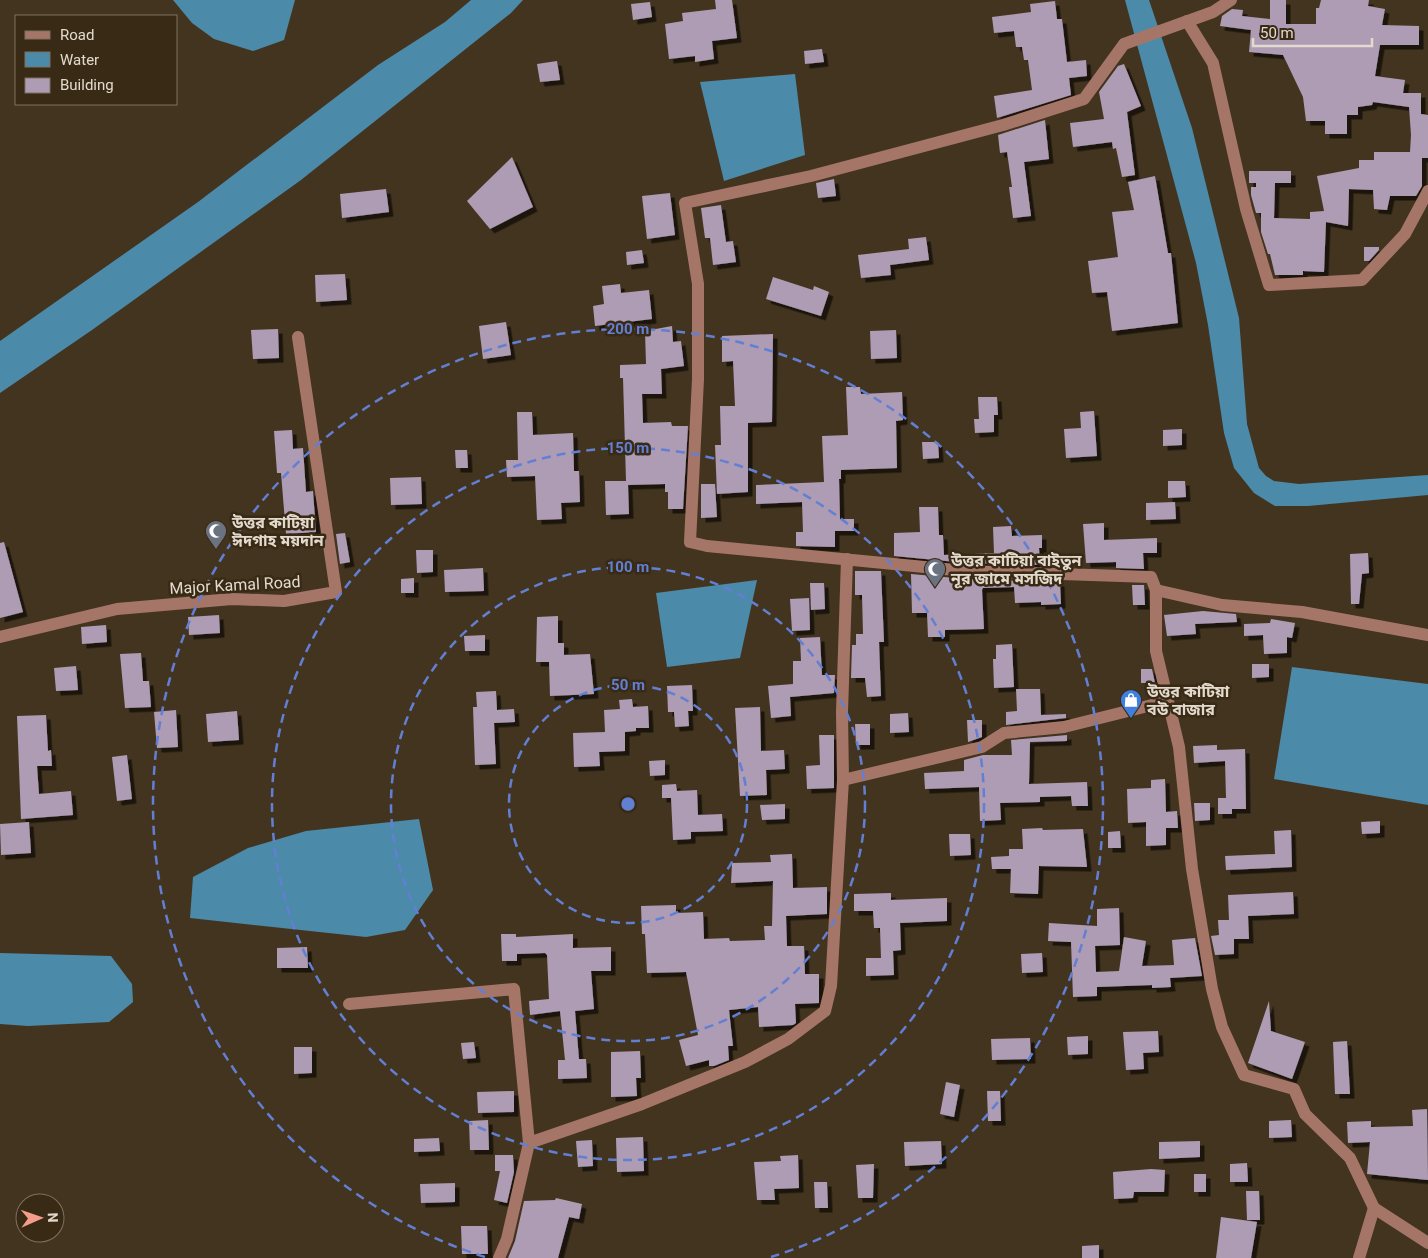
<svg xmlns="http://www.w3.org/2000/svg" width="1428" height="1258" viewBox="0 0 1428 1258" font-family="Roboto,'Noto Sans Bengali',sans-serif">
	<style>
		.water { fill: #4c8aaa }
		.building { fill: #ad9cb4; filter: url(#shadow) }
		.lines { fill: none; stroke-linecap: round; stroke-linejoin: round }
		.minor { stroke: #a57668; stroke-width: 12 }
		.ring { fill: none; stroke: #627fd4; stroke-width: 2.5; stroke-dasharray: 9 6 }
		.labels { text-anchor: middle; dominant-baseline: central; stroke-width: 5; stroke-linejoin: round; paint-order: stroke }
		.poi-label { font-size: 16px; font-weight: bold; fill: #e3dacd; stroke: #382a15; text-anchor: start }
		.street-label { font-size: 16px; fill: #e3dacd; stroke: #382a15 }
		.centre { fill: #627fd4; stroke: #382a15; stroke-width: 2.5 }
		.ring-label { font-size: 15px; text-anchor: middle; font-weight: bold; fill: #627fd4; stroke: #382a15; stroke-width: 5; stroke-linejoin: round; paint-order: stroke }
	</style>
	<defs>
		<filter id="shadow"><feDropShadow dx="4.5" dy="4.5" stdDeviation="0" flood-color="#0009"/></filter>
	</defs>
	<rect width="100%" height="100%" fill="#43341f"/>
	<g class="water">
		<path d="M173,0H295L284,40L253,51L214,39L192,23Z"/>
		<path d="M471,0H523L511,13L301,180L92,330L0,393V341L198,202L378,65L445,22Z"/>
		<path d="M1125,0H1149L1192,128L1239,318L1247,424L1259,468L1266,476L1274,481L1299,484L1428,475V495L1308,506H1275L1254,493L1234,468L1224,433L1208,325L1196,263Z"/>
		<path d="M795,74L805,155L724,181L700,82Z"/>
		<path d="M757,580L740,658L667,667L656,593Z"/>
		<path d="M1292,667L1428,684V805L1274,779Z"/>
		<path d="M419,819L433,890L405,930L366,937L190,918L193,877L248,848L306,831Z"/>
		<path d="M0,953L111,956L132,984L133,1002L109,1022L28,1026L0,1024Z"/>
	</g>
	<g class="building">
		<path d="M715,0H732L737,38L712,41L714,59L695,62V56L669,59L665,24L683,21L682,13L716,9Z"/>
		<path d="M1270,0H1286V24H1316V8H1319L1321,0H1369L1368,6L1385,9L1382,25L1419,26V45H1380L1375,76L1405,80L1403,93H1421V114L1428,115V158H1422V186L1416,196H1390L1387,210L1374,209L1373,190L1349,189L1348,226L1326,222L1324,272L1303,271V275H1275L1270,254H1268L1261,232V213H1256L1251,195V187H1256V183H1249V171H1291V183H1275L1274,218L1310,219V212L1324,211L1317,176L1359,168V160H1374V152H1410L1411,135L1409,107L1373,102L1372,105L1358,107V115H1347V134H1325V121H1306L1303,97L1283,55L1249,52L1251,30L1220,26L1222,16L1232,9L1243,10L1242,16L1270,19Z"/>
		<path d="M1055,1L1057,19H1062L1067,62L1086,60L1087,76L1069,78L1071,95L997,118L994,96L1032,90L1028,60H1024L1022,47H1016L1014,31L994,33L992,17L1031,12L1030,4Z"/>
		<path d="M650,2L652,17L633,20L631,4Z"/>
		<path d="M822,49L824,62L805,64L804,51Z"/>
		<path d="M557,61L560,80L540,82L537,64Z"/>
		<path d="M1124,64L1141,106L1127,112L1135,175L1122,177L1116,148L1113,149L1112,142L1073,147L1070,123L1104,119L1099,92L1118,66Z"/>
		<path d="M1045,120L1049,159L1024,162L1031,216L1013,218L1009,187H1012L1007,152L1000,153L998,135Z"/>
		<path d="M512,157L533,207L490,229L467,201Z"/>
		<path d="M1155,176L1168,253H1171L1178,323L1112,331L1107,292L1092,293L1088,261L1118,257L1112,212L1134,210L1128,182Z"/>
		<path d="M834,179L836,196L818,198L816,183Z"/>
		<path d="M386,189L389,212L342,218L340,194Z"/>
		<path d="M670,193L675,235L647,239L642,196Z"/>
		<path d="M721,205L726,242L733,241L736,262L713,265L710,238H705L701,208Z"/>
		<path d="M926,237L929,260L890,265L891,275L861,278L858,255L909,249L908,239Z"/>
		<path d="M1364,247H1379V250L1369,261H1364Z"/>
		<path d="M642,250L644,263L627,265L626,252Z"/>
		<path d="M345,274L347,300L316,302L315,275Z"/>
		<path d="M773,277L813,290L814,286L829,292L821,316L766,299Z"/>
		<path d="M620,284L621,293L649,290L652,319L595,326L593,306L604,304L602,286Z"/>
		<path d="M506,322L511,355L483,359L479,326Z"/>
		<path d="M672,326L673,342L681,341L684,366L661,369L662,394H642L643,423L671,422L672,426H688L683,509H668V492H665V484L628,485L629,514L606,515L605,481H626L623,378H620V365L646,364L645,331Z"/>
		<path d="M278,329L279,358L253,359L251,330Z"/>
		<path d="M896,330L897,358L871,359L870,331Z"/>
		<path d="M773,334L772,422L748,423V492L717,494L715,445H721L720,406H735L733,361L722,362V336Z"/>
		<path d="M846,387H860L861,394L902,392L903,420L896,421L897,468L841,470V479H839L840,519H854V531H835V547L796,546V532H803L802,502L756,504V485L824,482L822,436L848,435Z"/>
		<path d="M978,397H997L998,415H994V432L975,433L974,419H979Z"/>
		<path d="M1094,411L1097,456L1066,458L1064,429L1081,428L1080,412Z"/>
		<path d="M517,412H532L533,435L573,433L574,471H579L580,502L561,503L562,519L537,520L535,476L507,477L506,460H518Z"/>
		<path d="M1182,429V445L1163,446V430Z"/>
		<path d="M292,430L293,449L303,448L306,492L313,491L316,532L286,534L281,473H277L274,431Z"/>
		<path d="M922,442H938L939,458L923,459Z"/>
		<path d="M455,450H467L468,468H456Z"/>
		<path d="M421,477L422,504L391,505L390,478Z"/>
		<path d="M1168,481H1185L1186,497L1168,498Z"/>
		<path d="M701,484H715L717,517L701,518Z"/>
		<path d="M1175,502L1176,519L1146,520V503Z"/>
		<path d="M919,507H938L939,535H943L944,555L994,553L993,527L1011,526L1012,536L1042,535V548H1039L1040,565L967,563L894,556V533L920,532Z"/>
		<path d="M1104,523V540L1157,538V553H1143L1144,569L1116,568V562L1086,563L1083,524Z"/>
		<path d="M345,533L350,562L340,564L336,534Z"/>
		<path d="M4,542L23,612L0,618V543Z"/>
		<path d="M416,550H433V572L417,573Z"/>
		<path d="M1368,553L1369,573L1362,574L1359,604H1351L1350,554Z"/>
		<path d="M483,568L484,591L445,592L444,570Z"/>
		<path d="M855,571H881L884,642H879L881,696L867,697L865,678H851L852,645H856V634H863L862,595H855Z"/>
		<path d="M911,574L966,579L1060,582L1061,604L1041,605V602L1015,603L1014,587L983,588L982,590L984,629L945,630V637H928L927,613H912Z"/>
		<path d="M414,578V593H401V579Z"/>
		<path d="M810,583H824L825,609L811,610Z"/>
		<path d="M1132,585H1144L1145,605H1133Z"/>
		<path d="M809,598L810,630L792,631L790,599Z"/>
		<path d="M1203,611L1236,614L1237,622L1195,624L1196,634L1167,636L1164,615Z"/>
		<path d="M219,615L220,633L189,635L188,617Z"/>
		<path d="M558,616V643H564V655L590,654L594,694L550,696L549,662H536L537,617Z"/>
		<path d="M1271,619L1295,623L1292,638L1287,637V653L1264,654L1263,635L1244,636V624L1270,623Z"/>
		<path d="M106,625L107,642L82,644L81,627Z"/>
		<path d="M485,635V651H465L464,636Z"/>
		<path d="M820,637L822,675H835L834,693L790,697L791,716L771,718L768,686L793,684V661H801L800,638Z"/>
		<path d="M1012,644L1014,687L994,688L993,659H996V645Z"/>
		<path d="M141,653L143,681H149L151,707L125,708L120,654Z"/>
		<path d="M1252,664H1269V677L1252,678Z"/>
		<path d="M76,666L78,690L56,691L54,668Z"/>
		<path d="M1141,669H1152L1155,683H1141Z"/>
		<path d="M692,685L693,711H688L689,726L675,727L674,712H668L667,686Z"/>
		<path d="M1016,689H1040L1041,715L1066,714V718L1006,725V712L1017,711Z"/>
		<path d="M496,691L497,710L514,709L515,722L494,723L496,764L475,765L473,707H477L476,692Z"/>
		<path d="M632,699L633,707L648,706L649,728H636V731L625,732V751L599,752L600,766L574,767L573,733L605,732L604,710L620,709L619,700Z"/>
		<path d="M760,707L761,751L784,750L785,769L766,770L767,795L740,796L735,708Z"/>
		<path d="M176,710L178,747L157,748L154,712Z"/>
		<path d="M237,711L239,740L208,742L206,714Z"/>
		<path d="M908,713L909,732L890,733V714Z"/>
		<path d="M46,715L48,751L51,750L52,766H37L39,794L71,791L73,815L21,819L17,716Z"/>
		<path d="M967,720H982V737L968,742Z"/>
		<path d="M855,724H870V745H856Z"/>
		<path d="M819,735H834V788L807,789L806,766L820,765Z"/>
		<path d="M1067,735V741L1030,742L1029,784L1087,782L1088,806H1072L1071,796L1040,797V802L1000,803L1001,820L980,821L979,787L925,789L924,773L964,771V760L983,755H1012L1011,740Z"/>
		<path d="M1217,745V750L1245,749L1246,809H1232V814H1218V798H1226L1225,761L1194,763L1193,746Z"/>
		<path d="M127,755L132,799L117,801L112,757Z"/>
		<path d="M665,760V775L650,776L649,761Z"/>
		<path d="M1165,779L1166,812L1177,811L1178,828H1166V845L1146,846V822L1128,823L1127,789L1151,788V780Z"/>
		<path d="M676,784L677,791L697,790L698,815L722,814L723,831L691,832V839L673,840L671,798H662V785Z"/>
		<path d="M1194,803H1210V820L1195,821Z"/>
		<path d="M785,804V819L762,820L760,805Z"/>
		<path d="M1380,821V833L1362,834L1361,822Z"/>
		<path d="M29,822L31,853L1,855L0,824Z"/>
		<path d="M1042,828L1043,830L1083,829L1087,867L1039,866L1038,894L1010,893L1011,869H992L991,857L1009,856V849H1023L1022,829Z"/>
		<path d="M1291,830L1292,867L1226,870L1225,856L1275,854L1274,831Z"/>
		<path d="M1120,831L1121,848H1108V832Z"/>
		<path d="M949,834H970L971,855L950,856Z"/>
		<path d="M792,854L793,888L827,887V914L786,916L787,946H804L805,974H819V1003L795,1004L796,1023L793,1025L759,1027L758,1007L729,1010L733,1046H728L729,1060L714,1066H709V1060L686,1066L679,1040L698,1035L686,972L647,973L645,934H642L641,906L676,905V913L703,912L704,939L729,938L730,941L765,940L764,926H772L773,881L731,883L732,863L771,862L770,855Z"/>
		<path d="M1293,892L1294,914L1248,916L1249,939H1234V954L1215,955L1211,936L1219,935L1218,920H1229L1228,895Z"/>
		<path d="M891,893V900L947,898V921L900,923L901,950L893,951L894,975L866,976V958H881L880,928H874L873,911H854V894Z"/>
		<path d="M1119,908L1120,945L1095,946L1096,972L1119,971L1124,937L1146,941L1142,966L1174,965L1172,940L1195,938L1202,976L1170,978L1171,987L1152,988V985L1097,987V996L1073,997L1071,942L1048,941L1049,923L1097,926V909Z"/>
		<path d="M501,934H516V937L573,934V948L611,947V971H591L594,1009L575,1011L579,1059H586L587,1078L558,1079V1060H565L560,1011L530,1015L529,1001L549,999L547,955L545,953L517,954V961H502Z"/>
		<path d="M307,947L308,968H277V948Z"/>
		<path d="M1042,953L1043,972L1022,973L1021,954Z"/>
		<path d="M1269,1001L1271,1031L1305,1042L1292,1079L1248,1063Z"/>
		<path d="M1158,1031L1159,1052L1143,1053L1144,1069L1126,1070L1123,1032Z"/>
		<path d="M1088,1036V1054L1068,1055L1067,1037Z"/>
		<path d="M1030,1038L1031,1059L992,1060L991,1039Z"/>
		<path d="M1347,1041L1350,1094H1335L1333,1042Z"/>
		<path d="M474,1042L476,1058L463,1059L461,1043Z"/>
		<path d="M294,1047H312V1073L294,1074Z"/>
		<path d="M640,1051L641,1078H636L637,1096L611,1097V1052Z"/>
		<path d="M946,1082L960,1085L954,1117L940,1114Z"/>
		<path d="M514,1091V1112L478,1113L477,1092Z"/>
		<path d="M987,1091H1000L1001,1121H988Z"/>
		<path d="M1427,1109L1428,1180L1367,1174L1370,1142L1348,1143L1347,1122L1371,1121V1127L1413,1126L1412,1110Z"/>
		<path d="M488,1120L489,1150H470L469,1121Z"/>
		<path d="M1291,1120L1292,1137L1269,1138V1121Z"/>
		<path d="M643,1137L644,1171L617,1172L616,1138Z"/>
		<path d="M439,1138L440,1151L414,1152V1139Z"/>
		<path d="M592,1140L593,1166L578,1167L576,1141Z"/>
		<path d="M941,1141L942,1164L905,1166L904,1142Z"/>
		<path d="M1200,1141V1157L1159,1159V1142Z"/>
		<path d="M495,1155H513L514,1172L507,1203L494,1200L500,1171H495Z"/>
		<path d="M798,1155L799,1188L774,1189L775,1200H757L754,1162L781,1161L780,1156Z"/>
		<path d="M1247,1163L1248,1182H1230V1164Z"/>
		<path d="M874,1164L873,1198H858L856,1165Z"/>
		<path d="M1151,1169L1165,1170L1164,1192H1134L1133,1198L1114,1199L1113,1172Z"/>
		<rect x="1194" y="1174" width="12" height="18"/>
		<path d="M814,1182H827L828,1208H815Z"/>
		<path d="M455,1183V1202L421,1203L420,1184Z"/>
		<path d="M1246,1191H1259L1260,1220H1247Z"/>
		<path d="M556,1198L582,1204L579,1219L569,1217L558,1258H508L515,1241L524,1201L555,1200Z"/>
		<path d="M1221,1217L1257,1222L1251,1258H1216Z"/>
		<path d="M461,1226H487L488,1254H462Z"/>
		<path d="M1099,1245V1258H1082V1246Z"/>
	</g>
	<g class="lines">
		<g class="minor">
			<path d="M1231,0L1213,12L1124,44L1084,99L1003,125L811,176L685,203L698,284V379L690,542L707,546L966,571L1151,577L1156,590V651L1179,747L1192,869L1212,989L1222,1027L1244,1075L1294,1089L1305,1114L1350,1158L1374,1208L1428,1243"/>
			<path d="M1187,21L1213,63L1246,209L1269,285L1362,280L1405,234L1428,191"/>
			<path d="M1156,590L1222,605L1302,612L1428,635"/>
			<path d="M0,637L117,609L232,599L284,601L336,592L298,337"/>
			<path d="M843,780L982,747L1004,733L1064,727L1168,701"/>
			<path d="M349,1004L514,989L529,1143"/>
			<path d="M499,1258L507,1239L529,1143L642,1104L745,1062L788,1039L825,1011L831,986L843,780L842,712L847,559"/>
			<path d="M1359,1258L1374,1208"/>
		</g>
	</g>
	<g class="ring">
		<circle cx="628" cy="804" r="119"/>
		<circle cx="628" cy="804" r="237"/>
		<circle cx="628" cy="804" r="356"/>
		<path d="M485 1257A475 475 0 1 1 771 1257"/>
	</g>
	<defs>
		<g id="mosque-pin" transform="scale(1.125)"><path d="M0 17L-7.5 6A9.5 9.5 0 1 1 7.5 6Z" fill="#6b7280" stroke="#382a15"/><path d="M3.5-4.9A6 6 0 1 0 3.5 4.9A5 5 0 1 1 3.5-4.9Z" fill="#fff"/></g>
		<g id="shop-pin" transform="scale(1.125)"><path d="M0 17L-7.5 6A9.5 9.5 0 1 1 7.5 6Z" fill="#3f7fe0" stroke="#382a15"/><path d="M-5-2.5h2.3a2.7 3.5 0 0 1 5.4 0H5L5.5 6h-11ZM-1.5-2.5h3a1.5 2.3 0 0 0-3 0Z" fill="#fff"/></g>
	</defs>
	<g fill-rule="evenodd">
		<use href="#mosque-pin" x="216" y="531"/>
		<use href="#mosque-pin" x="935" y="569"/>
		<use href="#shop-pin" x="1131" y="700"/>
	</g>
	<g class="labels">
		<g class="poi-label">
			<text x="232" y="522">উত্তর কাটিয়া<tspan x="232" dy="18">ঈদগাহ ময়দান</tspan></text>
			<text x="951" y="560">উত্তর কাটিয়া বাইতুন<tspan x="951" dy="18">নূর জামে মসজিদ</tspan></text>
			<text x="1147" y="691">উত্তর কাটিয়া<tspan x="1147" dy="18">বউ বাজার</tspan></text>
		</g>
		<g class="street-label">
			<text transform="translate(235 585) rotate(-3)">Major Kamal Road</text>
		</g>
	</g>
	<circle cx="628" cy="804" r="8" class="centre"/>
	<g class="ring-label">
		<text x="628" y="334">200 m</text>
		<text x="628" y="453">150 m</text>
		<text x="628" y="572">100 m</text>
		<text x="628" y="690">50 m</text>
	</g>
	<rect x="15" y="15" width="162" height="90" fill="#382a15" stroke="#7c705f"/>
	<rect x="25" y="31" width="25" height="8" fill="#a57668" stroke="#7c705f"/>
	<text x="60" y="40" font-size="15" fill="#e3dacd">Road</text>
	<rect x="25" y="52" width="25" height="15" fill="#4c8aaa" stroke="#7c705f"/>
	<text x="60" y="65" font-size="15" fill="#e3dacd">Water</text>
	<rect x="25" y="78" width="25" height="15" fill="#ad9cb4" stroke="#7c705f"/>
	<text x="60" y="90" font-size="15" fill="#e3dacd">Building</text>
	<g transform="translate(40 1218) rotate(88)"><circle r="24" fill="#382a15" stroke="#7c705f"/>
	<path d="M0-4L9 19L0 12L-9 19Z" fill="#f49e89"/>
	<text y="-8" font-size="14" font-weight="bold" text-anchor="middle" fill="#e3dacd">N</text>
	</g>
	<path d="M1253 38v8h119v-8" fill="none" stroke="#e3dacd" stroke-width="2.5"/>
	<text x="1260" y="38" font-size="15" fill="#e3dacd" stroke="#382a15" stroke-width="4" paint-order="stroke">50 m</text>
</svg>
